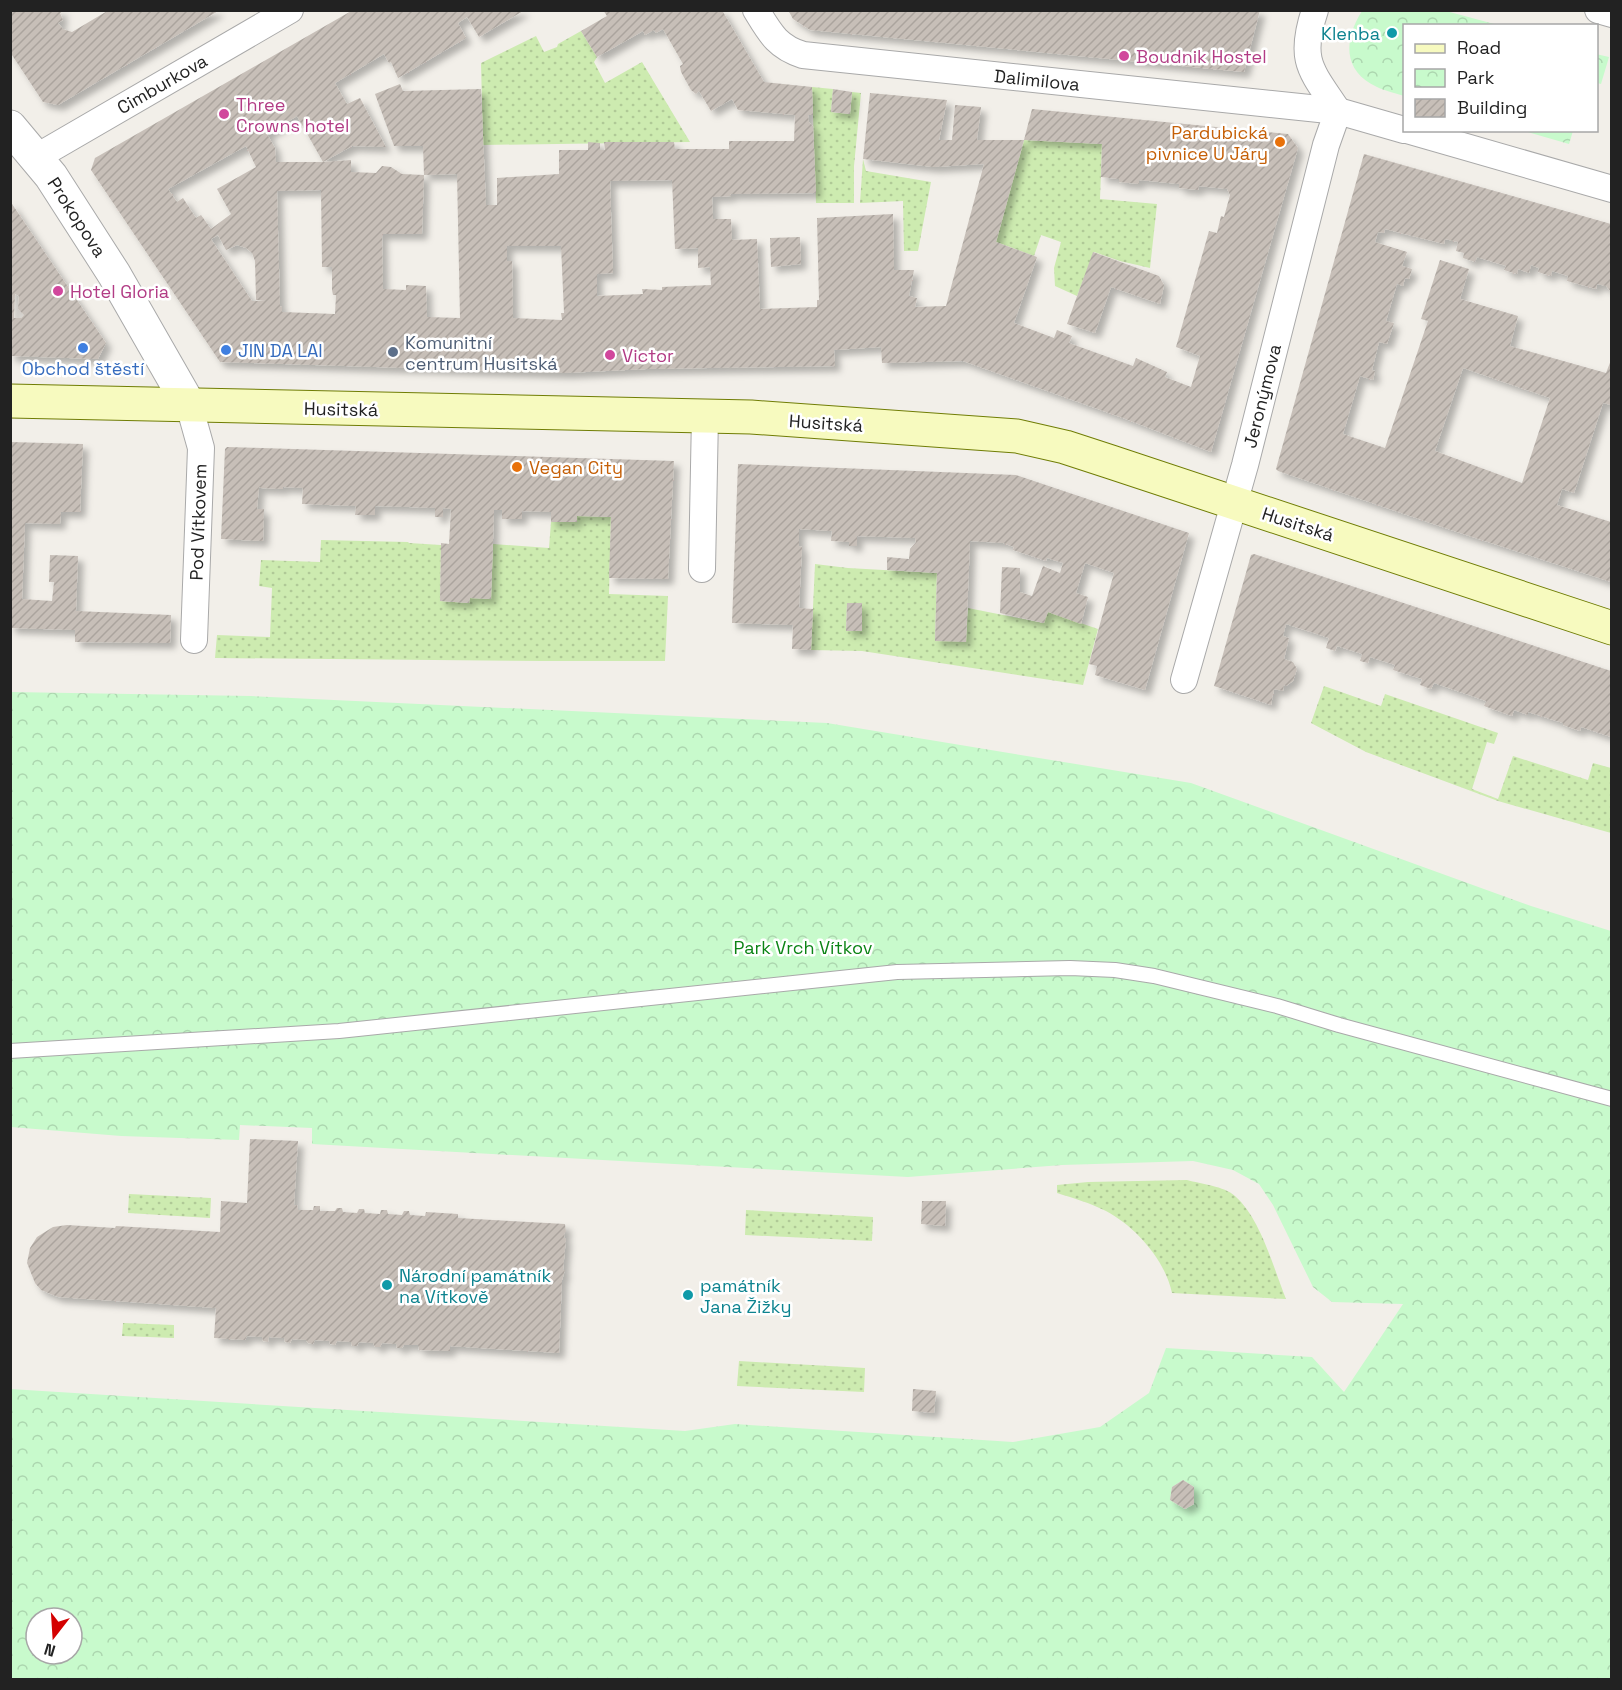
<svg xmlns="http://www.w3.org/2000/svg" width="1622" height="1690" viewBox="0 0 1622 1690" font-family="'Space Grotesk',sans-serif">
	<style>
		.grass { fill: url(#grass-dots); fill-rule: evenodd }
		.park { fill: url(#park-crowns); fill-rule: evenodd }
		.building { fill: url(#building-hatch); fill-rule: evenodd; filter: url(#shadow) }
		.lines { fill: none; stroke-linecap: round; stroke-linejoin: round }
		.service-casing { stroke: #a9a9a9; stroke-width: 16 }
		.minor-casing { stroke: #a9a9a9; stroke-width: 28 }
		.tertiary-casing { stroke: #a9a9a9; stroke-width: 35 }
		.secondary-casing { stroke: #707d05; stroke-width: 35 }
		.service { stroke: #fff; stroke-width: 14 }
		.minor { stroke: #fff; stroke-width: 26 }
		.tertiary { stroke: #fff; stroke-width: 33 }
		.secondary { stroke: #f7fabf; stroke-width: 33 }
		.culture-dot { fill: #0f9aa8; stroke: #fff; stroke-width: 2 }
		.hotel-dot { fill: #d1479c; stroke: #fff; stroke-width: 2 }
		.food-dot { fill: #e8710a; stroke: #fff; stroke-width: 2 }
		.shop-dot { fill: #3f7fe0; stroke: #fff; stroke-width: 2 }
		.service-dot { fill: #5c6f8a; stroke: #fff; stroke-width: 2 }
		.labels { text-anchor: middle; dominant-baseline: central; stroke-width: 5; stroke-linejoin: round; paint-order: stroke }
		.culture-label { font-size: 18px; fill: #0d838f; stroke: #fff; text-anchor: start }
		.hotel-label { font-size: 18px; fill: #b23c85; stroke: #fff; text-anchor: start }
		.street-label { font-size: 18px; fill: #222; stroke: #fff }
		.food-label { font-size: 18px; fill: #c56008; stroke: #fff; text-anchor: end }
		.service-label { font-size: 18px; fill: #4e5e75; stroke: #fff; text-anchor: start }
		.shop-label { font-size: 18px; fill: #366cbe; stroke: #fff; text-anchor: start }
		.park-label { font-size: 18px; fill: #0c8416; stroke: #fff }
	</style>
	<defs>
		<pattern id="grass-dots" width="8" height="8" patternUnits="userSpaceOnUse" patternTransform="scale(1.5)"><rect width="8" height="8" fill="#cdebb0"/><path d="M2 2h.1M6 6h.1" fill="none" stroke="#b0c997" stroke-width="1.8" stroke-linecap="round"/></pattern>
		<pattern id="park-crowns" width="20" height="18" patternUnits="userSpaceOnUse" patternTransform="scale(1.5)"><rect width="20" height="18" fill="#c8facc"/><path d="M2 6a3 3 0 1 1 6 0M12 15a3 3 0 1 1 6 0" fill="none" stroke="#acd6af"/></pattern>
		<pattern id="building-hatch" width="6" height="6" patternUnits="userSpaceOnUse" patternTransform="scale(1.5)"><rect width="6" height="6" fill="#c7bfb8"/><path d="M-1 1l2-2M0 6l6-6M5 7l2-2" fill="none" stroke="#aba49e"/></pattern>
		<filter id="shadow"><feDropShadow dx="5.5" dy="5.5" stdDeviation="3" flood-color="#0004"/></filter>
	</defs>
	<rect width="100%" height="100%" fill="#f2efe9"/>
	<g class="grass">
		<path d="M581,31L597,57L594,62L605,83L642,62L690,142L483,145L481,63L536,36L544,52L557,47L558,44Z"/>
		<path d="M812,87L833,89L831,112L850,114L852,92L861,93L854,166V203H816Z"/>
		<path d="M1024,140L1102,144L1100,199L1157,204L1150,268L1120,261L1094,252L1077,296L1055,286L1054,268L1061,242L1041,235L1034,256L996,242Z"/>
		<path d="M863,159L866,171L931,182L918,251H904L903,201L860,203Z"/>
		<path d="M577,516L611,517L609,594L668,596L665,661H543L215,658L217,635L270,637L272,588L259,586L261,560L320,562L321,540L408,542L409,543L441,545L440,601L469,603L470,598L491,599L493,544L549,548L551,522H576Z"/>
		<path d="M815,564L848,568L937,573L935,641H966L968,608L1043,623L1048,612L1098,629L1083,685L862,651L811,650ZM847,603H862V631H846Z"/>
		<path d="M1324,686L1381,706L1385,694L1498,733L1494,744L1487,742L1472,789L1498,799L1513,756L1588,780L1593,763L1611,768V833L1498,801L1366,752L1311,723Z"/>
		<path d="M1187,1180C1201,1184 1224,1186 1235,1196C1261,1219 1273,1267 1286,1299L1172,1293C1165,1260 1136,1227 1106,1211C1090,1203 1073,1198 1057,1193V1185L1088,1182Z"/>
		<path d="M129,1194L211,1198L210,1218L128,1213Z"/>
		<path d="M746,1210L873,1217L872,1241L745,1235Z"/>
		<path d="M123,1323L174,1325V1338L122,1336Z"/>
		<path d="M739,1361L865,1368L864,1392L737,1386Z"/>
	</g>
	<g class="park">
		<path d="M1362,11H1446L1498,25L1404,26V96C1396,93 1385,91 1377,87C1342,71 1344,39 1362,11Z"/>
		<path d="M1596,54L1609,57L1601,84L1597,83Z"/>
		<path d="M1524,131H1573L1569,144Z"/>
		<path d="M11,692L251,696L827,723L1191,783L1531,906L1611,931V1679H11L10,1389L685,1431L735,1424L1013,1442L1100,1427L1149,1393L1166,1348L1312,1357L1344,1392L1403,1304L1332,1302L1313,1287L1273,1205L1259,1184L1233,1170L1193,1161L1062,1165L908,1177L312,1144V1128L240,1125L239,1140L121,1136L11,1127ZM1183,1480L1194,1487V1504L1185,1509L1170,1500L1172,1487ZM36,1618H72V1654H36Z"/>
	</g>
	<g class="building">
		<path d="M10,10H65L60,13L63,20L58,23L63,29L72,32L109,10H220L58,105L43,102L10,52Z"/>
		<path d="M353,10H525L479,37L467,17L458,23L466,38L398,78L391,62L389,63L384,54L335,83L347,104L360,98L386,147L352,146L323,162L297,116L267,134L275,148L276,162H323L351,160V172L376,173L382,166L391,167L402,174L424,175L423,146H394L375,94L400,84L403,91L481,89L486,205H497V178L559,174V150H588V142L600,143V150H605L604,142H674L675,149H729V141H794L795,115L738,110L732,99L711,111L699,91L696,94L691,90L681,72L680,66L683,64L663,29L656,33L654,30L645,35L643,31L597,57L581,31L607,16L603,10H722L764,82L812,87L813,115H808L809,122L813,126L816,193L730,194L731,196L712,197L713,219H731L732,240L757,239L760,309L817,307V300H819L817,218L893,214L894,270H914L909,296L917,298L915,307L946,306L984,164L934,167L863,159L870,93L947,100L939,140H952L955,105L981,107L977,140H1024L996,242L1037,257L1014,323L1054,338L1057,330L1072,336L1069,343L1133,366L1136,358L1167,372L1165,377L1191,387L1200,356L1176,347L1209,231L1217,233L1221,216L1224,217L1230,195L1227,189L1199,186L1198,190L1179,188V184L1139,180V184L1119,182V179L1101,177L1102,144L1024,140L1032,109L1288,134L1298,148L1211,452L1123,418L963,361L882,363L881,347L834,350L835,366L646,369L566,373L220,362L91,170L95,158ZM246,146L256,167L217,189L231,214L211,229L201,215L196,218L183,198L177,202L168,189ZM457,174L460,318L427,317L426,286L406,285V290L383,289L382,234H422L424,175ZM672,180L675,249L698,248V268L710,267L711,285L662,287V290L642,289L643,294L597,296V274L613,273L610,181ZM321,190L322,267H332V290L333,295H336L335,314L282,312V306L280,307L277,191ZM218,235L226,250L237,245L246,248L252,253L255,261L256,300L266,301H252L211,239ZM507,246H561L564,313H561L562,320L513,318L512,261H507Z"/>
		<path d="M788,10H1260L1244,72L810,30L793,19Z"/>
		<path d="M833,89L852,92L850,114L831,112Z"/>
		<path d="M1364,154L1611,224V292L1606,286L1597,284L1596,289L1567,281L1568,276L1552,271L1551,276L1538,272L1539,268L1531,265L1529,273L1518,269L1517,274L1504,270L1506,266L1477,257L1475,262L1463,258L1464,253L1456,251L1458,242L1445,239L1444,244L1385,229L1384,233L1378,232L1375,242L1407,252L1402,266L1412,269L1409,279L1405,278L1403,286L1397,284L1386,321L1394,323L1387,344L1379,342L1372,370L1375,371L1373,380L1360,376L1343,434L1385,448L1428,321L1421,319L1440,260L1469,269L1460,299L1518,316L1510,346L1606,373L1611,360V405L1603,403L1574,493L1562,489L1557,505L1611,522V582L1454,531L1278,471L1276,469ZM1463,368L1550,398L1522,483L1435,451Z"/>
		<path d="M10,201L106,343L98,359L10,356ZM15,294L19,296L18,309L24,315L21,318H14Z"/>
		<path d="M800,237L801,264L771,267L770,238Z"/>
		<path d="M1093,252L1159,276L1164,285L1160,304L1111,287L1095,333L1067,324Z"/>
		<path d="M10,442L83,444L80,512H61L60,524L25,523L22,599L52,601L54,582H49L50,555L78,556L76,611L171,615L170,643L75,642V630L10,628Z"/>
		<path d="M227,447L674,461L668,579L609,578L611,517L577,516V522H551V512L522,511V519H502V510H494L491,599L470,598L469,603L440,601L441,545V543L449,544L451,509L443,508V517H435V508L409,507L375,506V515H355L356,506L302,504L303,488L283,487V489L261,488L259,487L257,509H264L263,541L221,539L225,449Z"/>
		<path d="M738,464L1016,475L1189,533L1145,690L1095,675L1097,666L1089,664L1114,573L1085,563L1076,593L1088,597L1081,624L1048,612L1044,623L1000,613L1002,567L1020,568V592L1032,596L1043,566L1060,573L1063,563L1047,558L1046,561L1013,550L1014,547L1003,543L970,541L966,642L935,641L937,573L887,570V557L909,559L910,549L916,542L915,538L857,536V546H849V542L831,541L832,531L799,529V546L802,547L799,608L813,609L811,650L792,649L793,625L732,623Z"/>
		<path d="M1254,554L1611,671V737L1581,727L1580,731L1563,725V723L1528,712V715L1514,710L1512,716L1484,706L1486,701L1434,683L1431,689L1420,685L1422,679L1393,670L1395,665L1370,657L1368,663L1360,661L1362,654L1337,646L1335,651L1326,648L1329,638L1286,624L1283,636L1289,638L1284,659L1293,662L1297,669L1293,681L1286,686L1284,685L1283,691L1274,689L1271,705L1214,686L1251,555Z"/>
		<path d="M847,603H862V631H846Z"/>
		<path d="M250,1139L298,1141L294,1205H297L298,1210H313L314,1206H320V1211H335L337,1208H342L343,1212L357,1213L359,1209H364L365,1213L380,1214L381,1210H387L388,1214L402,1215L404,1211H409L410,1215L425,1216L426,1212L458,1214V1218L565,1224L566,1232H565L564,1238H566L563,1270H565L562,1280L559,1353L450,1346V1351L419,1350L418,1345H404L402,1348H397L396,1344L382,1343L380,1347H375L373,1343L359,1342L357,1346H352L351,1342L337,1341L335,1345L330,1344L329,1341L315,1340L313,1344L308,1343L306,1340L292,1339L290,1343L285,1342L284,1338L269,1337L268,1342L263,1341L262,1337L247,1336L245,1340L214,1338L216,1308L58,1297L41,1290L35,1283L27,1263L30,1248L37,1237L53,1227L67,1225L115,1228L116,1226L220,1232L221,1201L247,1203Z"/>
		<path d="M922,1201H946L945,1226L921,1224Z"/>
		<path d="M913,1389L936,1391L934,1413L912,1411Z"/>
		<path d="M1183,1480L1194,1487V1504L1185,1509L1170,1500L1172,1487Z"/>
	</g>
	<g class="lines">
		<g class="service-casing">
			<path id="service" d="M10,1051L339,1031L897,972L1070,968L1115,970L1154,976L1277,1006L1339,1025L1612,1099"/>
		</g>
		<g class="minor-casing">
			<g id="minor">
				<path d="M756,10C770,33 777,47 803,55L1338,111L1404,130"/>
				<path d="M1315,10C1298,61 1311,70 1338,111"/>
				<path d="M1598,10L1612,14"/>
				<path d="M1407,130L1612,189"/>
				<path d="M35,158L290,10"/>
				<path d="M189,405L201,448L194,640"/>
				<path d="M702,569L705,416"/>
				<path d="M1184,680L1245,465L1326,145L1338,111"/>
			</g>
		</g>
		<g class="tertiary-casing">
			<path id="tertiary" d="M10,127L51,176L114,274L189,405"/>
		</g>
		<g class="secondary-casing">
			<path id="secondary" d="M10,401L751,417L1017,436L1065,447L1111,462L1612,628"/>
		</g>
		<use href="#service" class="service"/>
		<use href="#minor" class="minor"/>
		<use href="#tertiary" class="tertiary"/>
		<use href="#secondary" class="secondary"/>
	</g>
	<g class="culture-dot">
		<circle cx="1392" cy="33" r="6"/>
		<circle cx="387" cy="1285" r="6"/>
		<circle cx="688" cy="1295" r="6"/>
	</g>
	<g class="hotel-dot">
		<circle cx="1124" cy="56" r="6"/>
		<circle cx="224" cy="114" r="6"/>
		<circle cx="58" cy="291" r="6"/>
		<circle cx="610" cy="355" r="6"/>
	</g>
	<g class="food-dot">
		<circle cx="1280" cy="142" r="6"/>
		<circle cx="517" cy="467" r="6"/>
	</g>
	<g class="shop-dot">
		<circle cx="83" cy="348" r="6"/>
		<circle cx="226" cy="350" r="6"/>
	</g>
	<circle class="service-dot" cx="393" cy="352" r="6"/>
	<g class="labels">
		<g class="culture-label">
			<text x="1380" y="33" text-anchor="end">Klenba</text>
			<text x="399" y="1275">Národní památník<tspan x="399" dy="21">na Vítkově</tspan></text>
			<text x="700" y="1285">památník<tspan x="700" dy="21">Jana Žižky</tspan></text>
		</g>
		<g class="hotel-label">
			<text x="1136" y="56">Boudnik Hostel</text>
			<text x="236" y="104">Three<tspan x="236" dy="21">Crowns hotel</tspan></text>
			<text x="70" y="291">Hotel Gloria</text>
			<text x="622" y="355">Victor</text>
		</g>
		<g class="street-label">
			<text transform="translate(1037 80) rotate(6)">Dalimilova</text>
			<text transform="translate(162 84) rotate(-30)">Cimburkova</text>
			<text transform="translate(77 217) rotate(57)">Prokopova</text>
			<text transform="translate(1262 396) rotate(-76)">Jeronýmova</text>
			<text transform="translate(341 409) rotate(1)">Husitská</text>
			<text transform="translate(826 423) rotate(4)">Husitská</text>
			<text transform="translate(198 522) rotate(-88)">Pod Vítkovem</text>
			<text transform="translate(1298 524) rotate(18)">Husitská</text>
		</g>
		<g class="food-label">
			<text x="1268" y="132">Pardubická<tspan x="1268" dy="21">pivnice U Járy</tspan></text>
			<text x="529" y="467" text-anchor="start">Vegan City</text>
		</g>
		<g class="service-label">
			<text x="405" y="342">Komunitní<tspan x="405" dy="21">centrum Husitská</tspan></text>
		</g>
		<g class="shop-label">
			<text x="238" y="350">JIN DA LAI</text>
			<text x="83" y="368" text-anchor="middle">Obchod štěstí</text>
		</g>
		<g class="park-label">
			<text x="803" y="947">Park Vrch Vítkov</text>
		</g>
	</g>
	<rect width="1622" height="1690" fill="none" stroke="#222222" stroke-width="24"/>
	<rect x="1403" y="24" width="195" height="108" fill="#ffffff" stroke="#a7a7a7" stroke-width="1.5"/>
	<rect x="1415" y="44" width="30" height="9" fill="#f7fabf" stroke="#a7a7a7" stroke-width="1.5"/>
	<text x="1457" y="54" font-size="18" fill="#222222">Road</text>
	<rect x="1415" y="69" width="30" height="18" fill="url(#park-crowns)" stroke="#a7a7a7" stroke-width="1.5"/>
	<text x="1457" y="84" font-size="18" fill="#222222">Park</text>
	<rect x="1415" y="99" width="30" height="18" fill="url(#building-hatch)" stroke="#a7a7a7" stroke-width="1.5"/>
	<text x="1457" y="114" font-size="18" fill="#222222">Building</text>
	<g transform="translate(54 1636) rotate(197)"><circle r="28" fill="#ffffff" stroke="#a7a7a7" stroke-width="1.5"/>
	<path d="M0-4.5L10 22L0 15L-10 22Z" fill="#d40000"/>
	<text y="-9" font-size="16" font-weight="bold" text-anchor="middle" fill="#222222">N</text>
	</g>
</svg>
